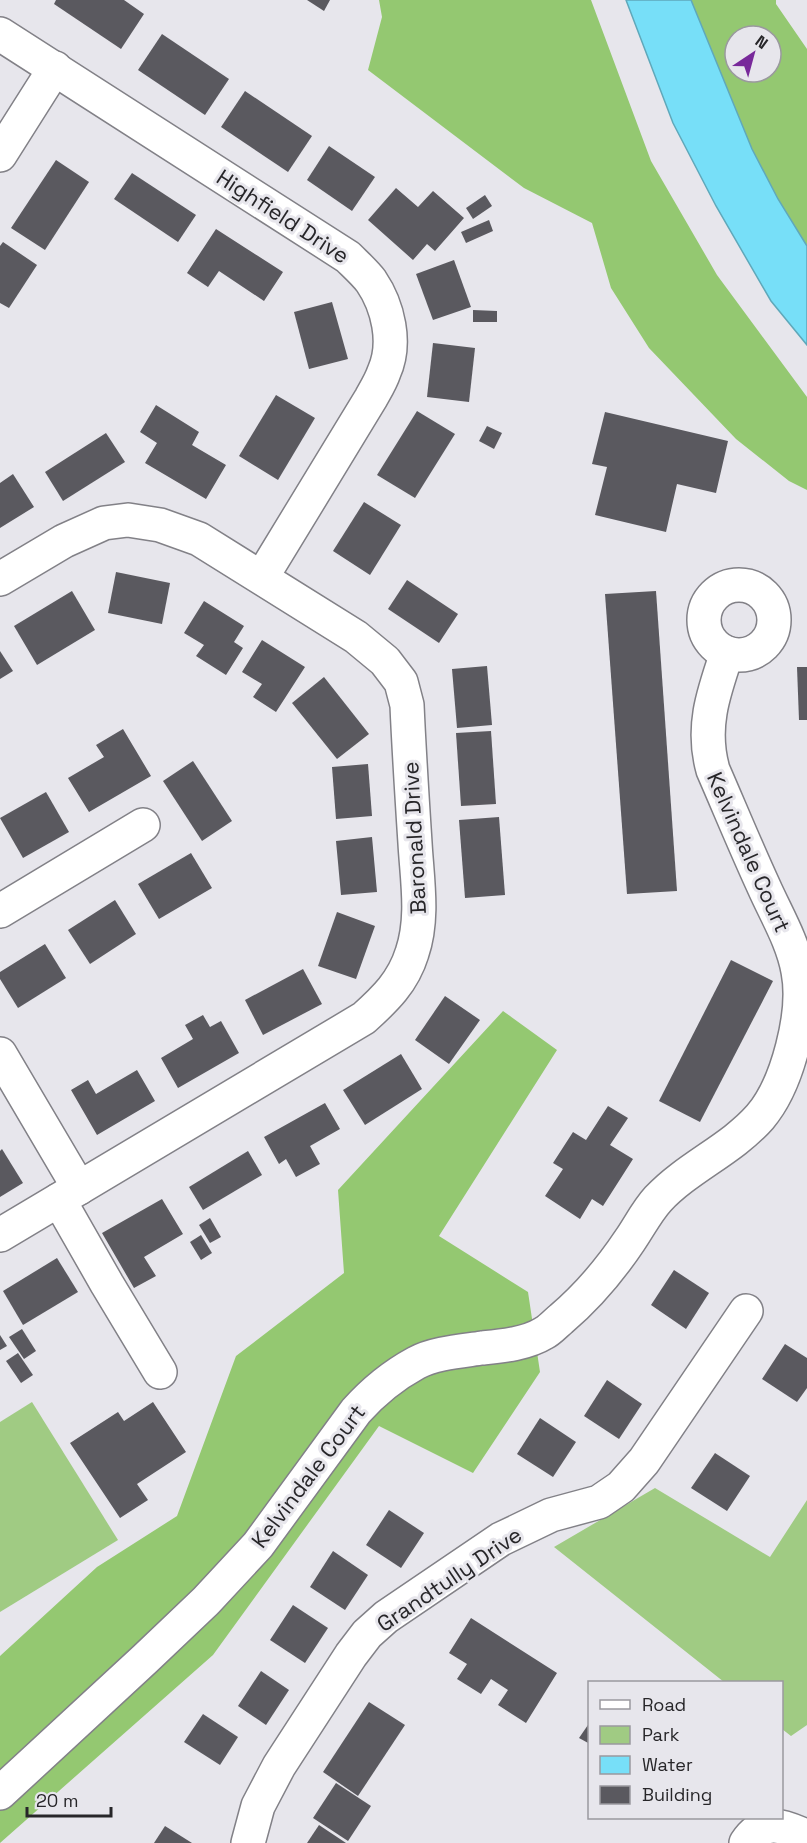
<svg xmlns="http://www.w3.org/2000/svg" width="807" height="1843" viewBox="0 0 807 1843" font-family="'Space Grotesk',sans-serif">
	<style>
		.green { fill: #a0cb83 }
		.forest { fill: #94c871; fill-rule: evenodd }
		.water { fill: #77dff8; stroke: #5fa8ba; stroke-width: 1.5 }
		.building { fill: #5a595f }
		.lines { fill: none; stroke-linecap: round; stroke-linejoin: round }
		.minor-casing { stroke: #828187; stroke-width: 36 }
		.minor { stroke: #fff; stroke-width: 33 }
		.labels { text-anchor: middle; dominant-baseline: central; stroke-width: 6; stroke-linejoin: round; paint-order: stroke }
		.street-label { font-size: 22px; fill: #272629; stroke: #e7e6ec }
	</style>
	<rect width="100%" height="100%" fill="#e7e6ec"/>
	<g class="green">
		<path d="M32,1402L118,1540L0,1612V1422Z"/>
		<path d="M655,1488L770,1557L807,1500V1725L791,1736L782,1729V1682H724L554,1547Z"/>
	</g>
	<g class="forest">
		<path d="M379,0H591L651,161L717,275L807,397V490L789,481L736,439L649,348L611,288L592,223L524,188L368,70L382,17Z"/>
		<path d="M691,0H776V4L807,49V246L778,199L752,149ZM735,36H771V72H735Z"/>
		<path d="M503,1011L557,1050L439,1236L528,1292L540,1372L473,1473L379,1426L213,1655L0,1843V1656L97,1567L177,1516L236,1356L344,1273L338,1190Z"/>
	</g>
	<path class="water" d="M626,0H691L752,149L778,199L807,246V345L771,301L716,206L673,123Z"/>
	<g class="building">
		<path d="M56,0H124L144,14L121,49L54,4Z"/>
		<path d="M307,0H330L324,11Z"/>
		<path d="M162,34L229,79L205,115L138,70Z"/>
		<path d="M245,91L312,136L288,172L221,127Z"/>
		<path d="M329,146L375,177L352,211L307,180Z"/>
		<path d="M56,160L89,182L45,250L11,228Z"/>
		<path d="M132,173L196,215L178,242L114,199Z"/>
		<path d="M396,188L418,207L433,191L464,218L435,251L427,244L413,260L368,220Z"/>
		<path d="M485,195L492,206L473,219L466,208Z"/>
		<path d="M489,220L493,231L466,243L461,232Z"/>
		<path d="M216,229L283,272L264,301L219,271L208,287L187,273Z"/>
		<path d="M3,242L37,265L9,308L0,303V246Z"/>
		<path d="M454,260L471,307L433,320L416,274Z"/>
		<path d="M332,302L348,359L309,369L294,312Z"/>
		<path d="M473,310L497,311V322H473Z"/>
		<path d="M433,343L475,348L469,402L427,397Z"/>
		<path d="M276,395L315,418L278,480L239,456Z"/>
		<path d="M156,405L199,432L192,445L226,465L206,499L145,463L157,443L140,432Z"/>
		<path d="M417,411L455,434L415,498L377,475Z"/>
		<path d="M605,412L728,441L716,493L677,484L666,532L595,515L607,467L592,464Z"/>
		<path d="M487,426L502,433L494,449L479,441Z"/>
		<path d="M106,433L125,462L63,501L45,472Z"/>
		<path d="M13,474L34,507L0,528V483Z"/>
		<path d="M364,502L401,525L370,575L333,551Z"/>
		<path d="M116,572L170,583L162,624L108,613Z"/>
		<path d="M407,580L458,614L439,643L388,609Z"/>
		<path d="M72,591L95,630L37,665L14,626Z"/>
		<path d="M656,591L677,891L627,894L605,594Z"/>
		<path d="M204,601L244,626L234,642L243,648L226,675L196,656L204,645L184,633Z"/>
		<path d="M262,640L305,667L276,712L253,697L262,684L242,672Z"/>
		<path d="M0,651L13,671L0,679Z"/>
		<path d="M487,666L492,725L457,728L452,669Z"/>
		<path d="M797,667H807V720H799Z"/>
		<path d="M324,677L369,734L337,759L292,703Z"/>
		<path d="M123,729L151,776L89,812L68,778L104,757L96,745Z"/>
		<path d="M491,731L496,804L461,806L456,733Z"/>
		<path d="M193,761L232,821L202,841L163,781Z"/>
		<path d="M368,764L372,816L336,819L332,767Z"/>
		<path d="M46,792L69,832L23,858L0,818Z"/>
		<path d="M499,817L505,895L465,898L459,820Z"/>
		<path d="M372,837L377,892L341,895L336,841Z"/>
		<path d="M191,853L212,888L159,919L138,884Z"/>
		<path d="M115,900L136,934L90,964L68,930Z"/>
		<path d="M337,912L375,926L356,979L318,966Z"/>
		<path d="M45,944L66,978L18,1008L0,979V972Z"/>
		<path d="M731,960L773,981L700,1122L659,1101Z"/>
		<path d="M303,969L322,1004L263,1035L245,1000Z"/>
		<path d="M445,996L480,1020L449,1064L415,1040Z"/>
		<path d="M203,1015L210,1027L221,1021L239,1053L178,1088L161,1058L193,1039L185,1025Z"/>
		<path d="M401,1054L422,1089L365,1125L343,1090Z"/>
		<path d="M137,1070L155,1101L97,1135L71,1090L88,1080L96,1094Z"/>
		<path d="M325,1103L340,1129L310,1146L320,1164L296,1177L286,1159L279,1164L264,1137Z"/>
		<path d="M608,1106L628,1118L610,1145L633,1159L603,1206L592,1199L580,1219L545,1196L563,1169L553,1163L573,1132L586,1140Z"/>
		<path d="M2,1149L23,1183L0,1197V1151Z"/>
		<path d="M248,1151L262,1175L203,1210L189,1187Z"/>
		<path d="M162,1199L183,1234L144,1257L156,1276L134,1288L102,1233Z"/>
		<path d="M210,1218L221,1237L210,1243L199,1225Z"/>
		<path d="M201,1235L212,1253L201,1260L190,1242Z"/>
		<path d="M57,1258L78,1292L23,1325L3,1291Z"/>
		<path d="M674,1270L709,1293L686,1329L651,1305Z"/>
		<path d="M22,1329L36,1351L24,1359L9,1337Z"/>
		<path d="M0,1335L7,1346L0,1350Z"/>
		<path d="M785,1344L807,1358V1388L797,1402L762,1379Z"/>
		<path d="M18,1353L33,1375L21,1383L6,1361Z"/>
		<path d="M607,1380L642,1404L619,1439L584,1416Z"/>
		<path d="M153,1402L186,1452L137,1484L148,1500L120,1518L70,1443L118,1412L124,1421Z"/>
		<path d="M540,1418L576,1442L553,1477L517,1454Z"/>
		<path d="M715,1453L750,1476L727,1511L691,1488Z"/>
		<path d="M389,1510L424,1533L401,1568L366,1545Z"/>
		<path d="M333,1551L368,1575L345,1610L310,1587Z"/>
		<path d="M293,1605L328,1628L305,1663L270,1640Z"/>
		<path d="M471,1618L557,1673L526,1723L498,1705L508,1690L491,1679L481,1694L457,1679L467,1664L449,1653Z"/>
		<path d="M261,1671L289,1690L266,1725L238,1706Z"/>
		<path d="M369,1702L405,1725L358,1796L323,1772Z"/>
		<path d="M203,1714L238,1737L220,1765L184,1742Z"/>
		<path d="M590,1722V1744L579,1738Z"/>
		<path d="M336,1783L371,1806L348,1841L313,1818Z"/>
		<path d="M319,1825L346,1843H307Z"/>
		<path d="M165,1826L192,1843H154Z"/>
	</g>
	<g class="lines">
		<g class="minor-casing">
			<g id="minor">
				<path d="M0,34L348,257C356,265 365,273 371,281C388,306 397,343 384,372C381,381 376,389 371,398L262,577"/>
				<path d="M0,155L55,68"/>
				<path d="M0,579L64,541L104,523L128,520L160,525L199,539L356,637L385,661L401,682L407,705C409,751 412,797 415,843C417,879 424,918 412,953C403,982 385,999 364,1018L0,1235"/>
				<circle cx="739" cy="620" r="35"/>
				<path d="M0,911L143,825"/>
				<path d="M0,1054L79,1188"/>
				<path d="M59,1200L107,1284L160,1372"/>
				<path d="M0,1793L145,1659L206,1601L258,1545L356,1411C373,1392 394,1375 416,1363C434,1353 462,1351 482,1348C502,1346 526,1344 544,1333C550,1330 556,1323 561,1319C588,1296 610,1270 630,1240C639,1227 647,1211 658,1199C688,1167 731,1150 760,1117C788,1084 806,1012 798,971C793,942 776,914 764,887C746,848 730,809 713,770C701,728 713,694 727,653"/>
				<path d="M248,1843L258,1806L279,1766L351,1655L367,1634L386,1617L501,1539L551,1515L599,1502L621,1487L644,1461L746,1311"/>
				<path d="M746,1843C762,1818 784,1825 807,1837"/>
			</g>
		</g>
		<use href="#minor" class="minor"/>
	</g>
	<g class="labels">
		<g class="street-label">
			<text transform="translate(283 216) rotate(33)">Highfield Drive</text>
			<text transform="translate(414 838) rotate(-93)">Baronald Drive</text>
			<text transform="translate(749 852) rotate(66)">Kelvindale Court</text>
			<text transform="translate(308 1476) rotate(-53)">Kelvindale Court</text>
			<text transform="translate(449 1579) rotate(-34)">Grandtully Drive</text>
		</g>
	</g>
	<rect x="588" y="1681" width="195" height="138" fill="#e7e6ec" stroke="#9a999e" stroke-width="1.5"/>
	<rect x="600" y="1700" width="30" height="9" fill="#ffffff" stroke="#9a999e" stroke-width="1.5"/>
	<text x="642" y="1711" font-size="18" fill="#272629">Road</text>
	<rect x="600" y="1726" width="30" height="18" fill="#a0cb83" stroke="#9a999e" stroke-width="1.5"/>
	<text x="642" y="1741" font-size="18" fill="#272629">Park</text>
	<rect x="600" y="1756" width="30" height="18" fill="#77dff8" stroke="#9a999e" stroke-width="1.5"/>
	<text x="642" y="1771" font-size="18" fill="#272629">Water</text>
	<rect x="600" y="1786" width="30" height="18" fill="#5a595f" stroke="#9a999e" stroke-width="1.5"/>
	<text x="642" y="1801" font-size="18" fill="#272629">Building</text>
	<g transform="translate(753 54) rotate(36)"><circle r="28" fill="#e7e6ec" stroke="#9a999e" stroke-width="1.5"/>
	<path d="M0-4.5L10 22L0 15L-10 22Z" fill="#78299a"/>
	<text y="-9" font-size="16" font-weight="bold" text-anchor="middle" fill="#272629">N</text>
	</g>
	<path d="M27 1807v9h84v-9" fill="none" stroke="#272629" stroke-width="3"/>
	<text x="36" y="1807" font-size="18" fill="#272629" stroke="#e7e6ec" stroke-width="4.5" paint-order="stroke">20 m</text>
</svg>
